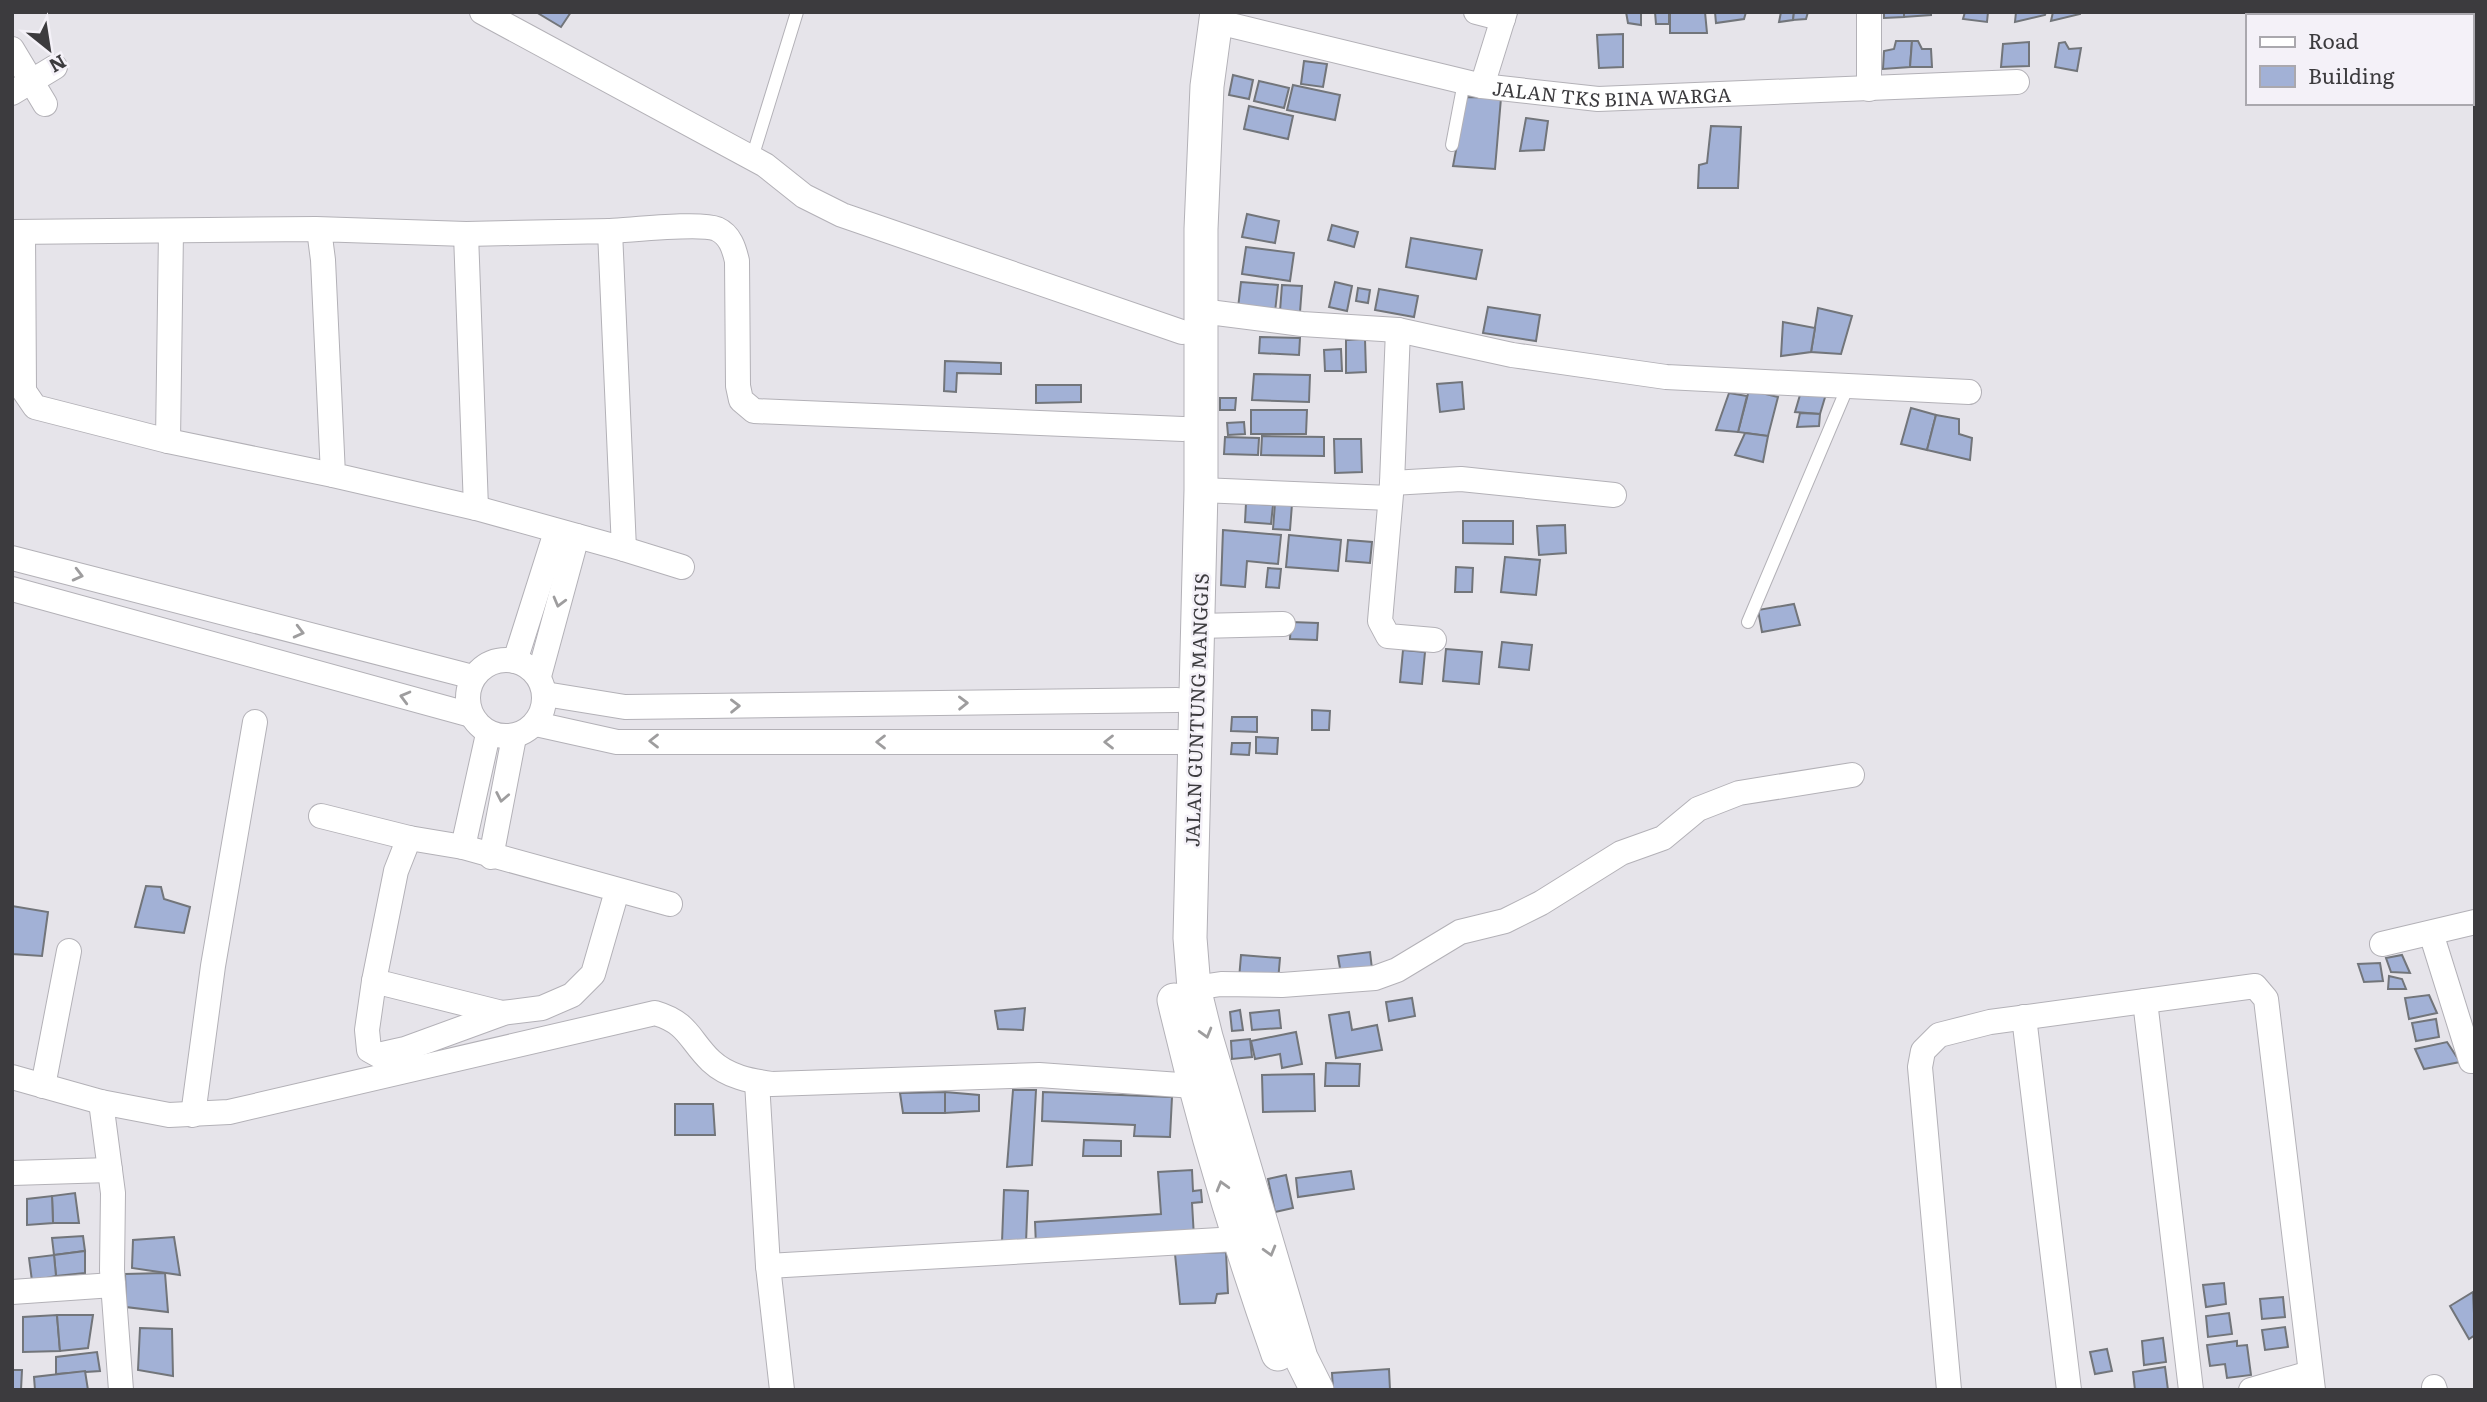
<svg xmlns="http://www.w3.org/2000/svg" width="2487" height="1402" viewBox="0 0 2487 1402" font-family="Literata,serif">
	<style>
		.building { fill: #a2b1d6; stroke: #72757a; stroke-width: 2 }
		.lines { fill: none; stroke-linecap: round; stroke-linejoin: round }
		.lane-casing { stroke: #b3b1b7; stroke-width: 14 }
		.street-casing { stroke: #b3b1b7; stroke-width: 26 }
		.secondary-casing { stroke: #b3b1b7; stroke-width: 35 }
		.lane { stroke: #fff; stroke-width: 12 }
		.street { stroke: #fff; stroke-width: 24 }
		.secondary { stroke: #fff; stroke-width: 33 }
		.oneway { stroke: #9e9d9e }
		.labels { text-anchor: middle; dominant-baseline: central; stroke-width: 5; stroke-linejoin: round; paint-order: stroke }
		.street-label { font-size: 19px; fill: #3c3b3e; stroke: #f4f1f8 }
	</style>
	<rect width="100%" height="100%" fill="#e6e4ea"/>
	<g class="building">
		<path d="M536,12H571L561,27Z"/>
		<path d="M1626,12H1641V25L1628,23Z"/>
		<path d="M1655,12H1669V24H1656Z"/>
		<path d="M1670,12H1705L1707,33H1670Z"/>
		<path d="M1715,12H1746L1744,19L1716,23Z"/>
		<path d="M1781,12H1794L1793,20L1779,22Z"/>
		<path d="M1794,12H1808L1806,19L1793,20Z"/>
		<path d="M1884,12H1904V17L1884,18Z"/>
		<path d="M1904,12H1931V15L1904,17Z"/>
		<path d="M1965,12H1988L1987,22L1963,19Z"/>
		<path d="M2016,12H2046L2045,15L2015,22Z"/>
		<path d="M2053,12H2080V14L2051,21Z"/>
		<path d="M1623,34V67L1599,68L1597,35Z"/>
		<path d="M1896,41H1912L1910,67L1883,69L1884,51L1894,49Z"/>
		<path d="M1912,41H1918L1922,49H1931L1932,67H1910Z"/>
		<path d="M2029,42V66L2001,67L2003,44Z"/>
		<path d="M2065,42L2069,49L2081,48L2077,71L2055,67L2059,43Z"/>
		<path d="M1304,61L1327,64L1323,87L1301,84Z"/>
		<path d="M1233,75L1253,80L1249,99L1229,95Z"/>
		<path d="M1259,81L1289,88L1284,108L1254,101Z"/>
		<path d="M1293,85L1340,95L1335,120L1287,110Z"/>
		<path d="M1466,97L1501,98L1495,169L1453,166Z"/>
		<path d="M1249,106L1293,116L1288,139L1244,129Z"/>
		<path d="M1526,118L1548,121L1544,150L1520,151Z"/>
		<path d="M1711,126L1741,127L1738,188H1698L1699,165L1707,163Z"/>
		<path d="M1247,214L1279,221L1275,243L1242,237Z"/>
		<path d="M1332,225L1358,232L1354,247L1328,240Z"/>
		<path d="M1411,238L1482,250L1476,279L1406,267Z"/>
		<path d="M1246,247L1294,253L1290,281L1242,274Z"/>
		<path d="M1241,282L1278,285L1275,312L1238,308Z"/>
		<path d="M1335,282L1352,286L1347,311L1329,307Z"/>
		<path d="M1282,285L1302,286L1300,312L1280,311Z"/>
		<path d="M1358,288L1370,290L1368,303L1356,301Z"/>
		<path d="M1379,289L1418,296L1414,317L1375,310Z"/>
		<path d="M1488,307L1540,315L1536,341L1483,333Z"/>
		<path d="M1818,308L1852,316L1841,354L1811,352Z"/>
		<path d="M1783,322L1815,328L1811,352L1781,356Z"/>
		<path d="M1260,337L1300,338L1299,355L1259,353Z"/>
		<path d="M1365,339L1366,372L1346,373V340Z"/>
		<path d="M1341,349L1342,371H1325L1324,350Z"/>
		<path d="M945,361L1001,363V374L957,373L956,392L944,391Z"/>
		<path d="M1254,374L1310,375L1309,402L1252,400Z"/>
		<path d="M1462,382L1464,409L1440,412L1437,384Z"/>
		<path d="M1036,385H1081V402L1036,403Z"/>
		<path d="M1749,390L1778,397L1768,436L1738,432Z"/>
		<path d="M1729,393L1747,396L1738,432L1716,430Z"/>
		<path d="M1826,394L1820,414L1795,412L1800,395Z"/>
		<path d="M1220,398H1236L1235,410H1220Z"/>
		<path d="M1911,408L1936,415L1927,450L1901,444Z"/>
		<path d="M1251,410H1307L1306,434H1251Z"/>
		<path d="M1800,413L1820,414L1819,426L1797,427Z"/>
		<path d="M1936,415L1959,419V434L1972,438L1970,460L1927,450Z"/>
		<path d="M1244,422L1245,434L1228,435L1227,423Z"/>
		<path d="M1745,433L1768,436L1763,462L1735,455Z"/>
		<path d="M1262,436L1324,437V456L1261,455Z"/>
		<path d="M1225,437L1259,438L1258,455L1224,454Z"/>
		<path d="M1334,439H1361L1362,472L1335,473Z"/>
		<path d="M1246,503L1273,505L1271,524L1245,522Z"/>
		<path d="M1275,503L1292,504L1290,530L1273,529Z"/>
		<path d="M1463,521H1513V544L1463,543Z"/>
		<path d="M1565,525L1566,553L1539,555L1537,526Z"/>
		<path d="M1223,530L1281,535L1278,564L1247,561L1245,587L1221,585Z"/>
		<path d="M1289,535L1341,540L1338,571L1286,567Z"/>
		<path d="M1348,540L1372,542L1370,563L1346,561Z"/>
		<path d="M1505,557L1540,560L1536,595L1501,592Z"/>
		<path d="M1456,567L1473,568L1472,592H1455Z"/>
		<path d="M1268,568L1281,569L1279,588L1266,587Z"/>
		<path d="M1794,604L1800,625L1762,632L1758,610Z"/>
		<path d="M1291,622L1318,623L1317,640L1290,639Z"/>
		<path d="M1502,642L1532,645L1529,670L1499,667Z"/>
		<path d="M1446,649L1482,652L1479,684L1443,681Z"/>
		<path d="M1403,650L1425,652L1422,684L1400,682Z"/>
		<path d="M1312,710L1330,711L1329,730H1312Z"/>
		<path d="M1232,717H1257V732L1231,731Z"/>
		<path d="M1256,737L1278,738L1277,754L1256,753Z"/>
		<path d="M1232,743H1250L1249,755L1231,754Z"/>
		<path d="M146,886L161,887L164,899L190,907L184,933L135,927Z"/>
		<path d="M12,906L48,912L42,956L12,954Z"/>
		<path d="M1370,952L1372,969L1341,974L1338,956Z"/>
		<path d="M1241,955L1280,958L1278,981L1239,979Z"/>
		<path d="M2402,955L2410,973L2391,972L2386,958Z"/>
		<path d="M2380,963L2383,981L2364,982L2358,964Z"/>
		<path d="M2389,976L2402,979L2406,989H2388Z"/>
		<path d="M2429,995L2437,1013L2409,1019L2405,998Z"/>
		<path d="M1412,998L1415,1016L1389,1021L1386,1002Z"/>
		<path d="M1025,1008L1023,1030L998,1029L995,1011Z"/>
		<path d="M1240,1010L1243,1030L1232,1031L1230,1012Z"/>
		<path d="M1279,1010L1281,1028L1252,1030L1250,1013Z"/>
		<path d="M1349,1012L1352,1030L1377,1025L1382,1050L1336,1058L1329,1015Z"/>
		<path d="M2436,1019L2439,1037L2416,1041L2412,1023Z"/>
		<path d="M1296,1032L1302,1064L1282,1068L1280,1054L1255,1059L1251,1041Z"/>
		<path d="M1250,1039L1252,1057L1232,1059L1231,1041Z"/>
		<path d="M2447,1042L2460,1062L2424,1069L2415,1049Z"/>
		<path d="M1326,1063L1360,1064L1359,1086H1325Z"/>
		<path d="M1314,1074L1315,1111L1263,1112L1262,1075Z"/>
		<path d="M1013,1090H1036L1032,1165L1007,1167Z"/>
		<path d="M945,1092L979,1095V1111L945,1113Z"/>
		<path d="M945,1092V1113H903L900,1093Z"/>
		<path d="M1043,1092L1172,1097L1170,1137L1134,1136L1135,1125L1042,1121Z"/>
		<path d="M675,1104H713L715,1135H675Z"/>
		<path d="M1084,1140L1121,1141V1156H1083Z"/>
		<path d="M1192,1170L1193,1191L1201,1190L1202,1202L1192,1203L1194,1237L1036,1246L1035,1222L1161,1214L1158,1172Z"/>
		<path d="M1351,1171L1354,1189L1298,1197L1296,1178Z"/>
		<path d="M1286,1175L1293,1208L1275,1212L1268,1179Z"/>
		<path d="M1004,1190L1028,1191L1026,1243L1002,1242Z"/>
		<path d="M75,1193L79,1223H53L52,1196Z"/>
		<path d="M52,1196L53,1223L27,1225V1199Z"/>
		<path d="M83,1236L85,1251L54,1255L52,1238Z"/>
		<path d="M174,1237L180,1275L132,1268L133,1240Z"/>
		<path d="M85,1251V1273L56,1276L54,1255Z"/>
		<path d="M1226,1252L1228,1293L1217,1294L1215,1303L1180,1304L1175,1254Z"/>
		<path d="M54,1255L56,1276L32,1281L29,1258Z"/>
		<path d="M165,1273L168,1312L126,1307L125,1274Z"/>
		<path d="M2224,1283L2226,1304L2206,1307L2203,1285Z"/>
		<path d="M2473,1292L2475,1335L2469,1339L2450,1306Z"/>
		<path d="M2283,1297L2285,1317L2262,1319L2260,1299Z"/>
		<path d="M2229,1313L2232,1334L2208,1337L2206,1316Z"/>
		<path d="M57,1315L60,1351L23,1352V1317Z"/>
		<path d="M57,1315H93L88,1348L60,1351Z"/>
		<path d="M2285,1327L2288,1347L2265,1350L2262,1330Z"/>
		<path d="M140,1328L172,1329L173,1376L138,1370Z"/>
		<path d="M2163,1338L2166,1362L2144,1365L2142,1341Z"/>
		<path d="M2237,1341V1346L2247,1345L2251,1375L2227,1378L2225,1364L2210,1366L2207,1345Z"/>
		<path d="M2107,1349L2112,1371L2095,1374L2090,1352Z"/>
		<path d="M97,1352L100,1371L56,1374V1357Z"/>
		<path d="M2165,1367L2168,1390H2135L2133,1372Z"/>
		<path d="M1389,1369L1390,1390H1333L1332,1373Z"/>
		<path d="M12,1370H22L21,1390H12Z"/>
		<path d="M85,1371L88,1390H35L34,1377Z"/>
	</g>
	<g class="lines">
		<g class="lane-casing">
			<g id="lane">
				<path d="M1452,145L1464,82"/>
				<path d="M752,158L797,12"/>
				<path d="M1748,622L1848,386"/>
			</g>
		</g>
		<g class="street-casing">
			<g id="street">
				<path d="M482,12L765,165L804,196L842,215L1182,332"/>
				<path d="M1476,12L1503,19"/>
				<path id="s1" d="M1214,21L1482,86L1598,99L2017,82"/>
				<path d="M12,49L45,104"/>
				<path d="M1482,86L1505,12"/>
				<path d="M1869,89V12"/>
				<path d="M12,93L55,67"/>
				<path d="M610,231C632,230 700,222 717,229C730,235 734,248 737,261L738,386L741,400L754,411L1183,429"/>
				<path d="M12,232L316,229L320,237L323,260L333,475L476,508L624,549L610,231L466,234L316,229"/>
				<path d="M23,232L24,391L35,407L168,441L333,475"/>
				<path d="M466,234L476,508"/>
				<path d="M1201,311L1302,324L1398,330L1512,355L1666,377L1969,392"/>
				<path d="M1398,330L1392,483L1380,621L1388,636L1434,640"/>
				<path d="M168,441L171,231"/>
				<path d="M1392,483L1461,479L1614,495"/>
				<path d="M1201,490L1390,498"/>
				<path d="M624,549L682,567"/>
				<path d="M12,558L473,677"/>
				<path d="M12,589L471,715"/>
				<path d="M1198,626L1283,624"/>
				<circle cx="506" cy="698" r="38"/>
				<path d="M515,661L556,532"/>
				<path d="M539,676L577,536"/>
				<path d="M545,694L625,707L1177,700"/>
				<path d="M536,724L617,742H1177"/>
				<path d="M321,816L409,838"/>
				<path d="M463,847L488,734"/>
				<path d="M491,857L514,737"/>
				<path d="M617,891L593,974L572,995L542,1008L502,1013L374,981L396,871L409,838L463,847L670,904"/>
				<path d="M2431,933L2471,1061"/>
				<path d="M2382,944L2475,922"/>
				<path d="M374,981L367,1030L369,1050L378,1055L405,1049L501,1014"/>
				<path d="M1194,988L1221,984L1282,985L1375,978L1397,970L1460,932L1505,921L1541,903L1621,853L1663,838L1698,809L1739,793L1852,775"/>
				<path d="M2145,1001L2191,1390"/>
				<path d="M2024,1017L2069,1390"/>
				<path d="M12,1077L101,1102L169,1115L229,1112L655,1013C689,1023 689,1040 711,1061C728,1077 751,1081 772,1084L1039,1075L1194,1086"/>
				<path d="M757,1082L768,1266L782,1390"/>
				<path d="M43,1086L69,951"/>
				<path d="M101,1102L113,1193L112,1270L121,1390"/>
				<path d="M193,1115L213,966L255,722"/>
				<path d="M12,1173L110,1170"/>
				<path d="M768,1266L1237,1239"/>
				<path d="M12,1292L113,1285"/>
				<path d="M2434,1387L2435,1390"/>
				<path d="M1949,1390L1920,1067L1923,1051L1939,1035L1990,1022L2255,986L2266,999L2313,1390"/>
				<path d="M2251,1390L2310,1373"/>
			</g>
		</g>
		<g class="secondary-casing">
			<g id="secondary">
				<path d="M1217,12L1207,86L1201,229V490L1190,938L1194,988L1206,1037L1301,1358L1317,1390"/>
				<path d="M1174,1000C1202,1121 1237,1238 1278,1354"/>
			</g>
		</g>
		<use href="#lane" class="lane"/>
		<use href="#street" class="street"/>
		<use href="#secondary" class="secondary"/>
	</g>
	<defs><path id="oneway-chevron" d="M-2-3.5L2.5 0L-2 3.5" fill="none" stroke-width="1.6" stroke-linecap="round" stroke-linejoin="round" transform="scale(1.75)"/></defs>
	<g class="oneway">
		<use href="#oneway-chevron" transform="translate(78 575) rotate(14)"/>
		<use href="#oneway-chevron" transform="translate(559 602) rotate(105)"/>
		<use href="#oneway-chevron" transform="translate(299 632) rotate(14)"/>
		<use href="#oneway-chevron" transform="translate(405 697) rotate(-165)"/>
		<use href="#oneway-chevron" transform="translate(963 703) rotate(-1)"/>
		<use href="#oneway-chevron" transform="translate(735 706) rotate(-1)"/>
		<use href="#oneway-chevron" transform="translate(654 741) rotate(180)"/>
		<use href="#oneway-chevron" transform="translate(881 742) rotate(-180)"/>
		<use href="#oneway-chevron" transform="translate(1109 742) rotate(-180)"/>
		<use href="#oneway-chevron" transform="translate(502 797) rotate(101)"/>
		<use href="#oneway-chevron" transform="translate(1206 1033) rotate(74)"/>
		<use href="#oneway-chevron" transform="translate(1222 1186) rotate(-106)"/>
		<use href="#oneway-chevron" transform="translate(1270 1251) rotate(74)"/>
	</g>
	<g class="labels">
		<g class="street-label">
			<text stroke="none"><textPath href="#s1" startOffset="406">JALAN TKS BINA WARGA</textPath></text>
			<text transform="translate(1196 710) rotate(-88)">JALAN GUNTUNG MANGGIS</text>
		</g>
	</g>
	<rect width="2487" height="1402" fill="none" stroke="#3c3b3e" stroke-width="28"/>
	<rect x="2246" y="14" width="228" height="91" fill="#f4f1f8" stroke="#aaa8ae" stroke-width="2"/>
	<rect x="2260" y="37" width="35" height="10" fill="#ffffff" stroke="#aaa8ae" stroke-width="2"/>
	<text x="2308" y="49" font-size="21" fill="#3c3b3e">Road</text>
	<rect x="2260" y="66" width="35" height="21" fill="#a2b1d6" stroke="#aaa8ae" stroke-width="2"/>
	<text x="2308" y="84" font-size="21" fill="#3c3b3e">Building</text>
	<g transform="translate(49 49) rotate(150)" stroke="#f4f1f8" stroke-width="5" paint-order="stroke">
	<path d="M0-5L12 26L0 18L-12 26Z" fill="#3c3b3e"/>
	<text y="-10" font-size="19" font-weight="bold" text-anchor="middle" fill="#3c3b3e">N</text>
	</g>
</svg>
